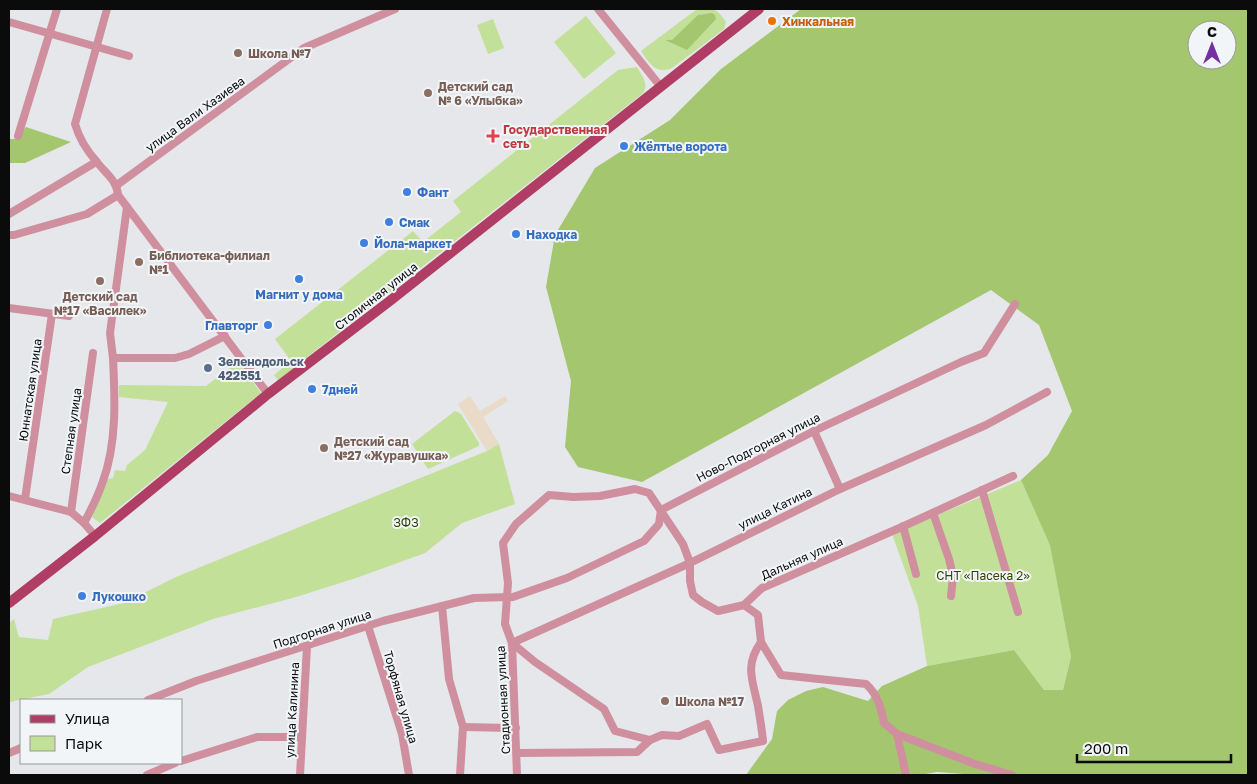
<svg xmlns="http://www.w3.org/2000/svg" width="1257" height="784" viewBox="0 0 1257 784" font-family="'Golos Text',sans-serif">
	<style>
		.industrial { fill: #e9dbc8 }
		.green { fill: #c2e097 }
		.forest { fill: #a4c66f; fill-rule: evenodd }
		.lines { fill: none; stroke-linecap: round; stroke-linejoin: round }
		.minor { stroke: #d08f9f; stroke-width: 8 }
		.major { stroke: #b03d63; stroke-width: 10 }
		.food-dot { fill: #e8710a; stroke: #f2f5f7; stroke-width: 2 }
		.education-dot { fill: #8d6e63; stroke: #f2f5f7; stroke-width: 2 }
		.health-dot { fill: #e0444e; stroke: #f2f5f7; stroke-width: 2 }
		.shop-dot { fill: #3f7fe0; stroke: #f2f5f7; stroke-width: 2 }
		.service-dot { fill: #5c6f8a; stroke: #f2f5f7; stroke-width: 2 }
		.labels { text-anchor: middle; dominant-baseline: central; stroke-width: 4; stroke-linejoin: round; paint-order: stroke }
		.food-label { font-size: 12px; font-weight: bold; fill: #c56008; stroke: #f2f5f7; text-anchor: start }
		.education-label { font-size: 12px; font-weight: bold; fill: #785e54; stroke: #f2f5f7; text-anchor: start }
		.street-label { font-size: 12px; fill: #0b0b0c; stroke: #f2f5f7 }
		.health-label { font-size: 12px; font-weight: bold; fill: #be3a42; stroke: #f2f5f7; text-anchor: start }
		.shop-label { font-size: 12px; font-weight: bold; fill: #366cbe; stroke: #f2f5f7; text-anchor: start }
		.service-label { font-size: 12px; font-weight: bold; fill: #4e5e75; stroke: #f2f5f7; text-anchor: start }
		.park-label { font-size: 12px; fill: #304402; stroke: #f2f5f7 }
	</style>
	<rect width="100%" height="100%" fill="#e5e7ea"/>
	<path class="industrial" d="M470,396L480,411L505,396L508,401L483,417L499,444L487,451L458,404Z"/>
	<g class="green">
		<path d="M697,9C714,9 716,7 726,22L724,29L672,68C656,75 649,63 641,51Z"/>
		<path d="M586,16L616,53L584,79L554,42Z"/>
		<path d="M493,19L504,48L488,54L477,25Z"/>
		<path d="M637,67C642,76 650,85 642,94L278,380L274,375L291,361L275,339L413,231L423,242L461,212L453,201L618,70Z"/>
		<path d="M238,362L261,393L100,523L92,517L108,479L113,478L115,470L125,471L127,465L145,450L168,402L119,397V385L206,386Z"/>
		<path d="M455,411L461,414L479,443V446L428,469L412,444Z"/>
		<path d="M499,444L515,504L462,523L425,553L359,577L296,597L213,619L88,667L49,694L9,702V623L14,619L19,637L48,640L53,619L124,603L176,577L487,451Z"/>
		<path d="M1021,480L1050,544L1071,657L1063,690H1044L1014,650L927,666L918,606L892,534Z"/>
	</g>
	<g class="forest">
		<path d="M801,9H1248V775H977L937,772L920,775H746L772,739L777,711L788,700L806,691L823,687L868,701L882,686L927,666L1014,650L1044,690H1063L1071,657L1050,545L1021,480L1048,455L1072,411L1039,325L991,290L642,482L578,467L565,447L571,381L546,287L555,235L595,168L670,120L721,69ZM1197,30H1227V60H1197Z"/>
		<path d="M712,13L715,15L716,19L687,50L665,40H672L698,15Z"/>
		<path d="M26,127L71,142L25,163H9V139H16Z"/>
	</g>
	<g class="lines">
		<g class="minor">
			<path d="M107,9L75,124C79,138 87,151 97,162C105,173 117,180 118,195L268,394"/>
			<path d="M598,9L661,87"/>
			<path d="M9,22L129,56"/>
			<path d="M18,136L57,9"/>
			<path d="M117,185L304,48L395,9"/>
			<path d="M9,214L96,162"/>
			<path d="M9,235H14L87,214L118,195"/>
			<path d="M9,308L69,316"/>
			<path d="M113,358L110,333L127,207"/>
			<path d="M814,431L840,489"/>
			<path d="M982,490L1018,612"/>
			<path d="M9,496L71,512L84,523L95,536"/>
			<path d="M25,499L52,314"/>
			<path d="M661,510L814,431L961,362L984,353L1015,304"/>
			<path d="M71,512L93,353"/>
			<path d="M933,513L949,559L953,576L951,596"/>
			<path d="M84,523C91,510 98,496 103,481C117,443 115,398 113,358H175L189,354L225,336"/>
			<path d="M903,526L916,574"/>
			<path d="M744,605L758,615L761,642"/>
			<path d="M442,606L449,679L463,727L460,775"/>
			<path d="M368,626L402,734L409,775"/>
			<path d="M148,700L196,681L383,621L474,598L513,597L567,578L644,541L659,524L661,510"/>
			<path d="M463,727L516,728"/>
			<path d="M897,734L975,764L1012,775"/>
			<path d="M650,740L615,731L604,709L535,662L512,643L690,563L840,489L986,425L1047,392"/>
			<path d="M9,753L21,748"/>
			<path d="M517,753L637,752L650,740L662,735L679,736L707,724L719,750L763,741C762,730 760,718 758,706C753,681 744,666 761,642L781,675L866,684C878,695 881,708 884,723L897,734L906,775"/>
			<path d="M181,761L257,737H302"/>
			<path d="M147,775L175,763"/>
			<path d="M300,775L307,646"/>
			<path d="M517,775L512,643L505,624L508,583L503,543L516,524L549,495L573,497L600,496L635,489L649,493L683,544L690,563V581L693,595L702,602L718,611L744,605L762,588L904,526L1013,476"/>
		</g>
		<path class="major" d="M9,603L95,536L268,394L391,300L759,9"/>
	</g>
	<circle class="food-dot" cx="772" cy="21" r="5"/>
	<g class="education-dot">
		<circle cx="238" cy="53" r="5"/>
		<circle cx="428" cy="93" r="5"/>
		<circle cx="139" cy="262" r="5"/>
		<circle cx="100" cy="281" r="5"/>
		<circle cx="324" cy="448" r="5"/>
		<circle cx="665" cy="701" r="5"/>
	</g>
	<path class="health-dot" d="M490.5 128.5h5v5h5v5h-5v5h-5v-5h-5v-5h5z"/>
	<g class="shop-dot">
		<circle cx="624" cy="146" r="5"/>
		<circle cx="407" cy="192" r="5"/>
		<circle cx="389" cy="222" r="5"/>
		<circle cx="516" cy="234" r="5"/>
		<circle cx="364" cy="243" r="5"/>
		<circle cx="299" cy="279" r="5"/>
		<circle cx="268" cy="325" r="5"/>
		<circle cx="312" cy="389" r="5"/>
		<circle cx="82" cy="596" r="5"/>
	</g>
	<circle class="service-dot" cx="208" cy="368" r="5"/>
	<g class="labels">
		<g class="food-label">
			<text x="782" y="21">Хинкальная</text>
		</g>
		<g class="education-label">
			<text x="248" y="53">Школа №7</text>
			<text x="438" y="86">Детский сад<tspan x="438" dy="14">№ 6 «Улыбка»</tspan></text>
			<text x="149" y="255">Библиотека-филиал<tspan x="149" dy="14">№1</tspan></text>
			<text x="100" y="296" text-anchor="middle">Детский сад<tspan x="100" dy="14">№17 «Василек»</tspan></text>
			<text x="334" y="441">Детский сад<tspan x="334" dy="14">№27 «Журавушка»</tspan></text>
			<text x="675" y="701">Школа №17</text>
		</g>
		<g class="street-label">
			<text transform="translate(195 114) rotate(-36)">улица Вали Хазиева</text>
			<text transform="translate(376 296) rotate(-38)">Столичная улица</text>
			<text transform="translate(30 390) rotate(-82)">Юннатская улица</text>
			<text transform="translate(71 431) rotate(-82)">Степная улица</text>
			<text transform="translate(758 447) rotate(-27)">Ново-Подгорная улица</text>
			<text transform="translate(775 508) rotate(-26)">улица Катина</text>
			<text transform="translate(802 558) rotate(-24)">Дальняя улица</text>
			<text transform="translate(322 629) rotate(-18)">Подгорная улица</text>
			<text transform="translate(401 697) rotate(74)">Торфяная улица</text>
			<text transform="translate(503 700) rotate(-93)">Стадионная улица</text>
			<text transform="translate(292 710) rotate(-87)">улица Калинина</text>
		</g>
		<g class="health-label">
			<text x="503" y="129">Государственная<tspan x="503" dy="14">сеть</tspan></text>
		</g>
		<g class="shop-label">
			<text x="634" y="146">Жёлтые ворота</text>
			<text x="417" y="192">Фант</text>
			<text x="399" y="222">Смак</text>
			<text x="526" y="234">Находка</text>
			<text x="374" y="243">Йола-маркет</text>
			<text x="299" y="294" text-anchor="middle">Магнит у дома</text>
			<text x="258" y="325" text-anchor="end">Главторг</text>
			<text x="322" y="389">7дней</text>
			<text x="92" y="596">Лукошко</text>
		</g>
		<g class="service-label">
			<text x="218" y="361">Зеленодольск<tspan x="218" dy="14">422551</tspan></text>
		</g>
		<g class="park-label">
			<text x="406" y="522">ЗФЗ</text>
			<text x="983" y="575">СНТ «Пасека 2»</text>
		</g>
	</g>
	<rect width="1257" height="784" fill="none" stroke="#0b0b0c" stroke-width="20"/>
	<rect x="20" y="699" width="162" height="65" fill="#f2f5f7" stroke="#969799"/>
	<rect x="30" y="715" width="25" height="8" fill="#b03d63" stroke="#969799"/>
	<text x="65" y="724" font-size="15" fill="#0b0b0c">Улица</text>
	<rect x="30" y="736" width="25" height="15" fill="#c2e097" stroke="#969799"/>
	<text x="65" y="749" font-size="15" fill="#0b0b0c">Парк</text>
	<g transform="translate(1212 45)"><circle r="24" fill="#f2f5f7" stroke="#969799"/>
	<path d="M0-4L9 19L0 12L-9 19Z" fill="#742fa3"/>
	<text y="-8" font-size="14" font-weight="bold" text-anchor="middle" fill="#0b0b0c">С</text>
	</g>
	<path d="M1077 754v8h154v-8" fill="none" stroke="#0b0b0c" stroke-width="2.5"/>
	<text x="1084" y="754" font-size="15" fill="#0b0b0c" stroke="#f2f5f7" stroke-width="4" paint-order="stroke">200 m</text>
</svg>
